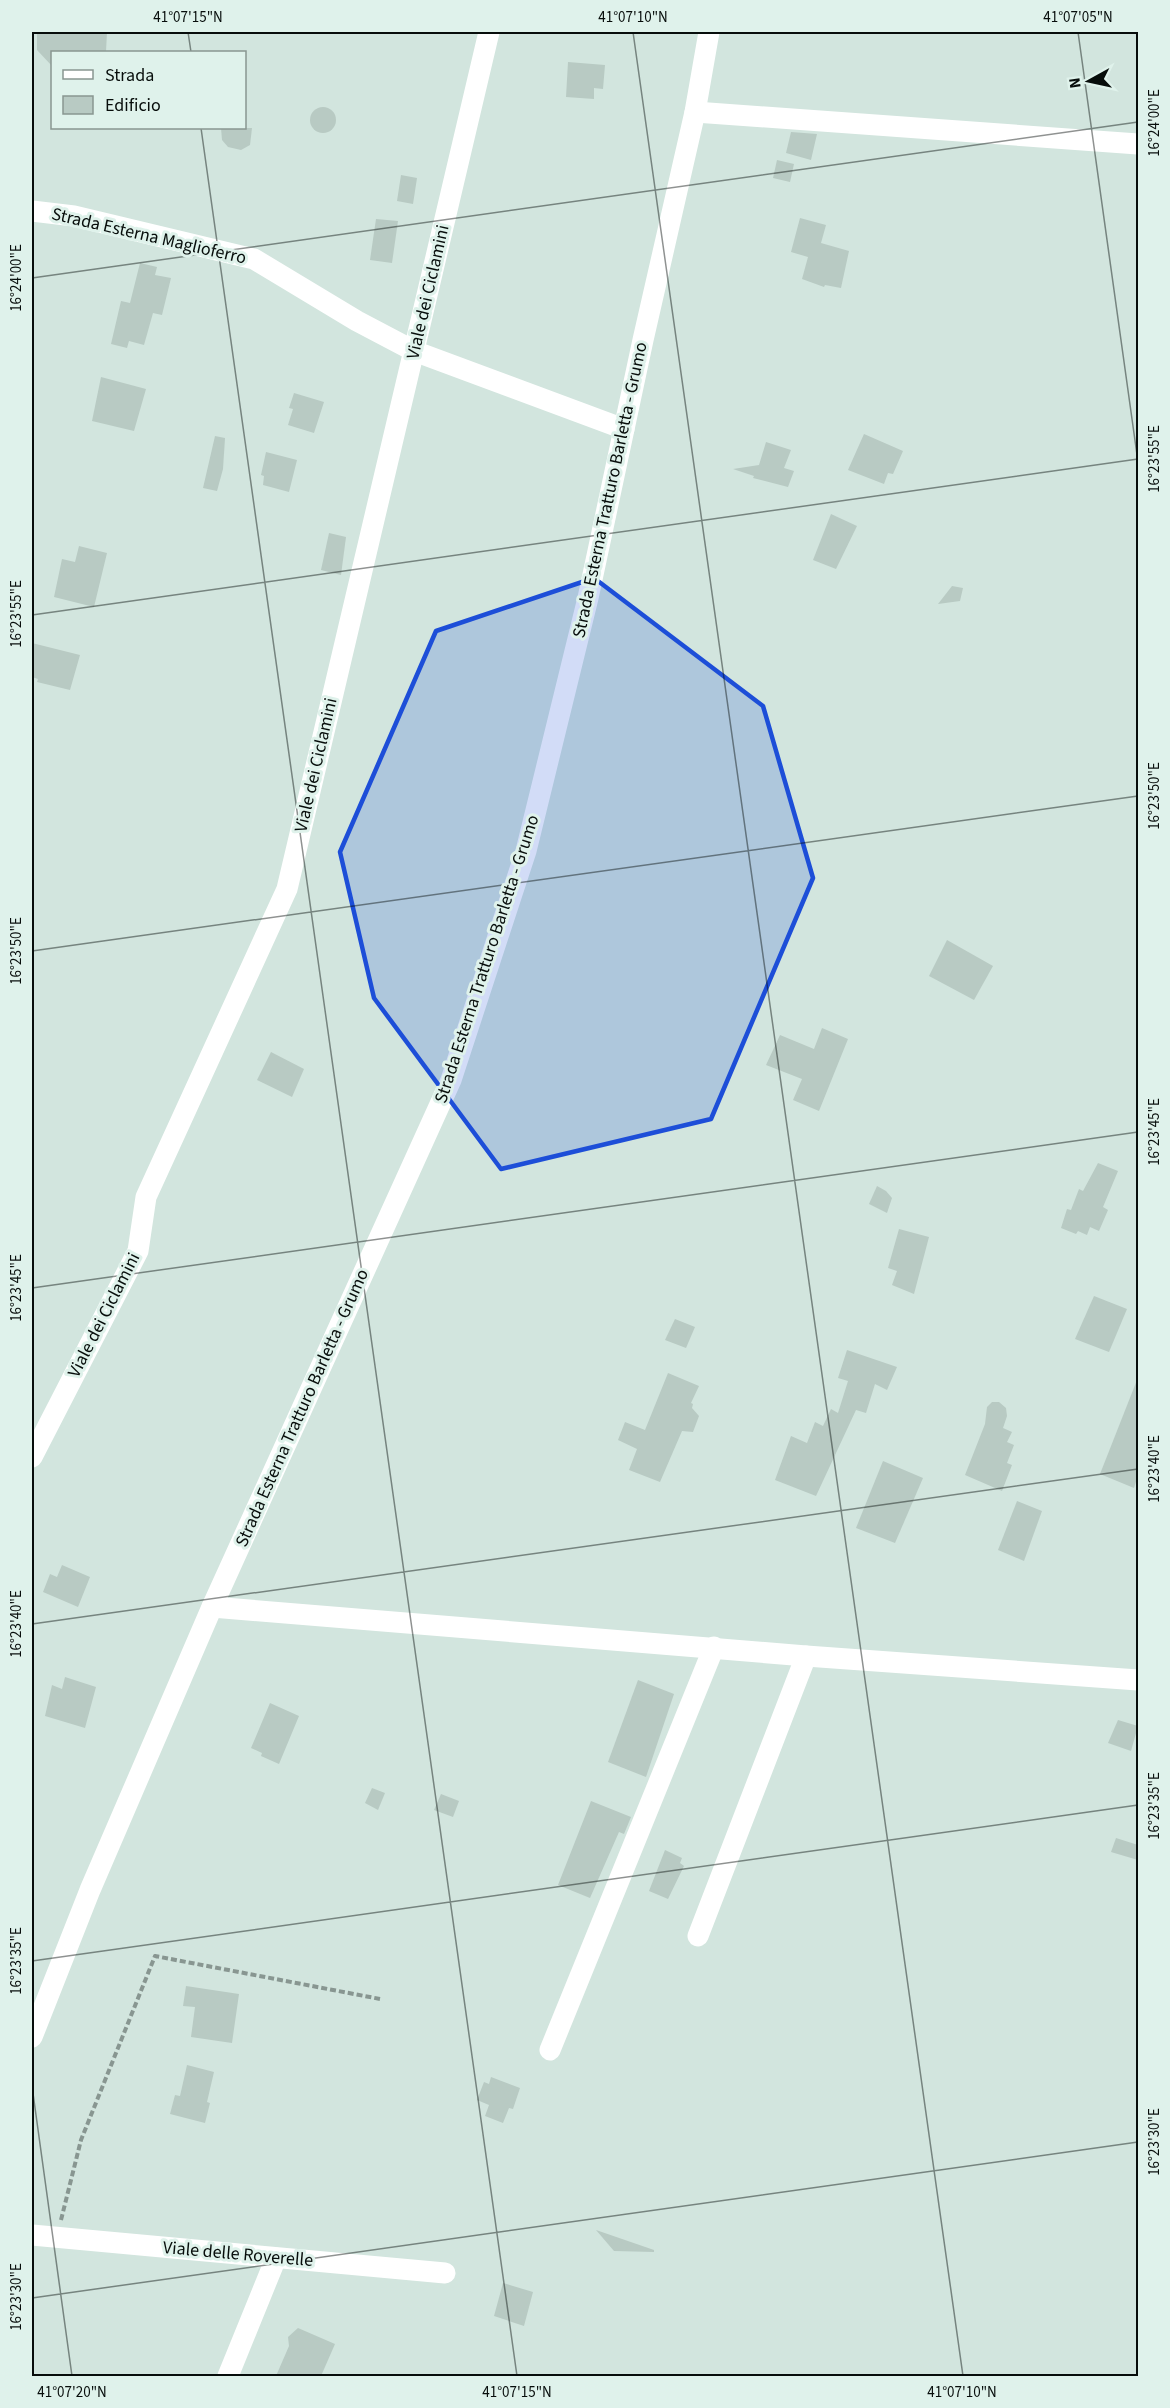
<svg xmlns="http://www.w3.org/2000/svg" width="1170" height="2408" viewBox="0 0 1170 2408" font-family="'Source Sans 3',sans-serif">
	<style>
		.building { fill: #b8cac3 }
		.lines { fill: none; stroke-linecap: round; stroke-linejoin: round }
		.path { stroke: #889691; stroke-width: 4; stroke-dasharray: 6 3; stroke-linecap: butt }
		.minor { stroke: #fff; stroke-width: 21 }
		.marked { fill: #1d4ed8; fill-opacity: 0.2; stroke: #1d4ed8; stroke-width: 4.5; stroke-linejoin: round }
		.ticks { fill: none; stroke: #070d0b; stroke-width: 1.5; stroke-opacity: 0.45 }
		.labels { text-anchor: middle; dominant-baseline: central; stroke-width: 6; stroke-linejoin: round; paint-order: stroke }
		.street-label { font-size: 18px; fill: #070d0b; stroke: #dff2eb }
		.neatline { fill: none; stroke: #070d0b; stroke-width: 2 }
		.ticks-label { font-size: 15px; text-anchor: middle; fill: #070d0b }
	</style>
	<rect width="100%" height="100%" fill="#d2e5de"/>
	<g class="building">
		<path d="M37,32H107L106,52H52V66L37,50Z"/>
		<path d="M568,62L605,65L603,89L594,88V99L566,97Z"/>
		<circle cx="323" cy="120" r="13"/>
		<path d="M221,128H252L250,145L241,150L228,147L222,140Z"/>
		<path d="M791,132L817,134L811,160L786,153Z"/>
		<path d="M777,160L794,164L790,182L773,178Z"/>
		<path d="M401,175L417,178L413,204L397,201Z"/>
		<path d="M800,218L826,225L821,243L849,251L841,288L825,285L824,287L802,279L808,257L791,252Z"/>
		<path d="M376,219L398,221L392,263L370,260Z"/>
		<path d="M140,263L157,267L155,275L171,278L162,315L153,313L144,345L129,341L127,348L111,344L121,301L130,303Z"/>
		<path d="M101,377L146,389L134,431L92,421Z"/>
		<path d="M294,393L324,402L314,433L288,425L293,409L289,408Z"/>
		<path d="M864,434L903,451L893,474L888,473L884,484L848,470Z"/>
		<path d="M215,436L225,438L223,469L217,491L203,488Z"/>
		<path d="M766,442L791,450L784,468L794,471L788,487L753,478L754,476L733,469L759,465Z"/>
		<path d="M266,452L297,460L289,492L263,485L264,476L261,475Z"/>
		<path d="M831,514L857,526L836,569L813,560Z"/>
		<path d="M329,533L346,537L341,575L321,570Z"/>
		<path d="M79,546L107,553L94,607L54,597L62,559L75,562Z"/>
		<path d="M952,586L963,588L960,601L938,604Z"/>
		<path d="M32,643L80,655L70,690L37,682L38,679L32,677Z"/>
		<path d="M947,940L993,966L974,1000L929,976Z"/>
		<path d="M822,1028L848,1039L819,1111L793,1100L802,1079L766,1065L780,1035L814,1049Z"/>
		<path d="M271,1052L304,1069L292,1097L257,1080Z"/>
		<path d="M1098,1163L1118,1171L1103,1207L1108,1210L1099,1231L1090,1227L1087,1235L1078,1231L1076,1234L1061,1228L1067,1209L1071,1210L1079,1189L1083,1191Z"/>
		<path d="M877,1186L886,1191L892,1198L887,1213L869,1204Z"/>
		<path d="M899,1229L929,1237L914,1294L892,1285L897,1271L888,1268Z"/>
		<path d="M1094,1296L1127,1309L1109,1352L1075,1339Z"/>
		<path d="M675,1319L695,1327L686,1348L665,1340Z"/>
		<path d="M847,1350L897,1367L887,1390L875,1384L866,1413L856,1410L816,1496L775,1480L791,1436L807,1443L815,1422L823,1426L831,1409L838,1413L848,1381L838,1378Z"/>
		<path d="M668,1373L699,1386L691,1403L693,1404L692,1408L699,1416L693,1432L682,1431L660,1482L629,1470L637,1449L618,1440L625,1422L645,1430Z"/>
		<path d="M1137,1380L1138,1475L1134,1488L1100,1474Z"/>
		<path d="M992,1402H999L1006,1408L1007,1416L1003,1428L1012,1432L1007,1442L1014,1445L1007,1463L1012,1465L1002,1491L965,1475L985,1424L987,1407Z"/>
		<path d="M883,1461L923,1478L895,1543L856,1528Z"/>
		<path d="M1017,1501L1042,1511L1024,1561L998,1550Z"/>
		<path d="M62,1565L90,1577L78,1607L43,1592L50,1574L57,1577Z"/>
		<path d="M65,1677L96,1687L85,1728L45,1716L52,1685L62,1689Z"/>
		<path d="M638,1680L674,1694L646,1777L608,1762Z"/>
		<path d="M270,1703L299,1716L279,1764L261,1756L262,1753L251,1748Z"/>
		<path d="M1118,1720L1138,1726L1131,1751L1108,1743Z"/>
		<path d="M372,1788L385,1793L378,1810L365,1803Z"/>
		<path d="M441,1794L459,1801L453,1817L434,1810Z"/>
		<path d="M591,1801L631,1817L624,1834L619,1832L590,1898L558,1885Z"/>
		<path d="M1116,1838L1138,1845V1860L1111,1852Z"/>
		<path d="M665,1850L682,1858L680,1863L684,1866L668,1899L649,1891Z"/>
		<path d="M186,1986L239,1994L232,2043L191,2037L195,2007L183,2006Z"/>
		<path d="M187,2065L214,2072L207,2102L210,2103L205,2123L170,2114L175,2095L180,2096Z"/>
		<path d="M491,2077L520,2088L513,2109L509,2108L503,2123L485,2116L489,2105L477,2100L484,2082L489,2084Z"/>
		<path d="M596,2230L654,2250V2252L614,2251Z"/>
		<path d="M503,2283L533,2292L524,2326L494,2316Z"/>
		<path d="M298,2328L335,2344L321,2376H276L289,2346L288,2337Z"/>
	</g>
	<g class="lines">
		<path class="path" d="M61,2220L81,2140L155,1956L380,1999"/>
		<g class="minor">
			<path d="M695,112L1138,144"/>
			<path d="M32,211L74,216L254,259L357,321L414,351L624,429"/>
			<path d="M32,1457L138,1251L146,1197L287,889L489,32"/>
			<path d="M212,1607L806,1656L1138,1680"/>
			<path d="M698,1936L806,1656"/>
			<path d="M32,2037L90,1890L212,1607L451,1080L526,851L588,598L643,340L695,112L709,32"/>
			<path d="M550,2050L714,1647"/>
			<path d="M32,2235L445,2273"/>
			<path d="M228,2376L276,2258"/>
		</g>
	</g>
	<path class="marked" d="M594,578L763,706L813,878L711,1119L501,1169L374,998L340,852L436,631Z"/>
	<path class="ticks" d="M188,32L191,52M633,32L963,2376M1078,32L1138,462M201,128L517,2376M32,278L1138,122M32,615L1138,459M32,951L1138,796M32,1288L1138,1132M32,1624L1138,1469M32,1961L1138,1805M32,2086L72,2376M32,2298L1138,2142"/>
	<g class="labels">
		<g class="street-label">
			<text transform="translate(149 236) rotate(13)">Strada Esterna Maglioferro</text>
			<text transform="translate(428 292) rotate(-77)">Viale dei Ciclamini</text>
			<text transform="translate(610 490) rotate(-78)">Strada Esterna Tratturo Barletta - Grumo</text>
			<text transform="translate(316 765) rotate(-77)">Viale dei Ciclamini</text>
			<text transform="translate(487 959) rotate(-72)">Strada Esterna Tratturo Barletta - Grumo</text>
			<text transform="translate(104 1315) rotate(-63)">Viale dei Ciclamini</text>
			<text transform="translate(302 1408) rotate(-66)">Strada Esterna Tratturo Barletta - Grumo</text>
			<text transform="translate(238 2254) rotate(5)">Viale delle Roverelle</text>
		</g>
	</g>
	<rect width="1170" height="2408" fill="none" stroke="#dff2eb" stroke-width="66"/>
	<rect x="51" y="51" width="195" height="78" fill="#dff2eb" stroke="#899691" stroke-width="1.5"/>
	<rect x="63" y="70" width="30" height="9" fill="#ffffff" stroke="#899691" stroke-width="1.5"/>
	<text x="105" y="81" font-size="18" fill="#070d0b">Strada</text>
	<rect x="63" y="96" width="30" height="18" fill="#b8cac3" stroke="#899691" stroke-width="1.5"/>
	<text x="105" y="111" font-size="18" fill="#070d0b">Edificio</text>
	<g transform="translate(1089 81) rotate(262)" stroke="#dff2eb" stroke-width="4.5" paint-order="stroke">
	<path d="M0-4.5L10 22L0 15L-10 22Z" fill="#070d0b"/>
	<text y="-9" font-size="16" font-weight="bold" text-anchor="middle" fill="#070d0b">N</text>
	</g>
	<rect x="33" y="33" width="1104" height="2342" class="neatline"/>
	<g class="ticks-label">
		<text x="188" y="22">41°07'15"N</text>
		<text x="633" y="22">41°07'10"N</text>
		<text x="1078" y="22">41°07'05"N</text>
		<text transform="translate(1154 123) rotate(-90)" y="5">16°24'00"E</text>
		<text transform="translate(16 278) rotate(-90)" y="5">16°24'00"E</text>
		<text transform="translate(1154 459) rotate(-90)" y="5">16°23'55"E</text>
		<text transform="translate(16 614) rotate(-90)" y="5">16°23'55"E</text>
		<text transform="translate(1154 796) rotate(-90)" y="5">16°23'50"E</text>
		<text transform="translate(16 951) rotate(-90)" y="5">16°23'50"E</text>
		<text transform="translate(1154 1132) rotate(-90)" y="5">16°23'45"E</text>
		<text transform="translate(16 1288) rotate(-90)" y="5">16°23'45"E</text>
		<text transform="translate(1154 1469) rotate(-90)" y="5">16°23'40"E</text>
		<text transform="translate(16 1624) rotate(-90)" y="5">16°23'40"E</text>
		<text transform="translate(1154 1806) rotate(-90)" y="5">16°23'35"E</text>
		<text transform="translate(16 1961) rotate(-90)" y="5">16°23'35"E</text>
		<text transform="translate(1154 2142) rotate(-90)" y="5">16°23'30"E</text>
		<text transform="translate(16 2297) rotate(-90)" y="5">16°23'30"E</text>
		<text x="72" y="2397">41°07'20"N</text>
		<text x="517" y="2397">41°07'15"N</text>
		<text x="962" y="2397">41°07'10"N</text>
	</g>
</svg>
